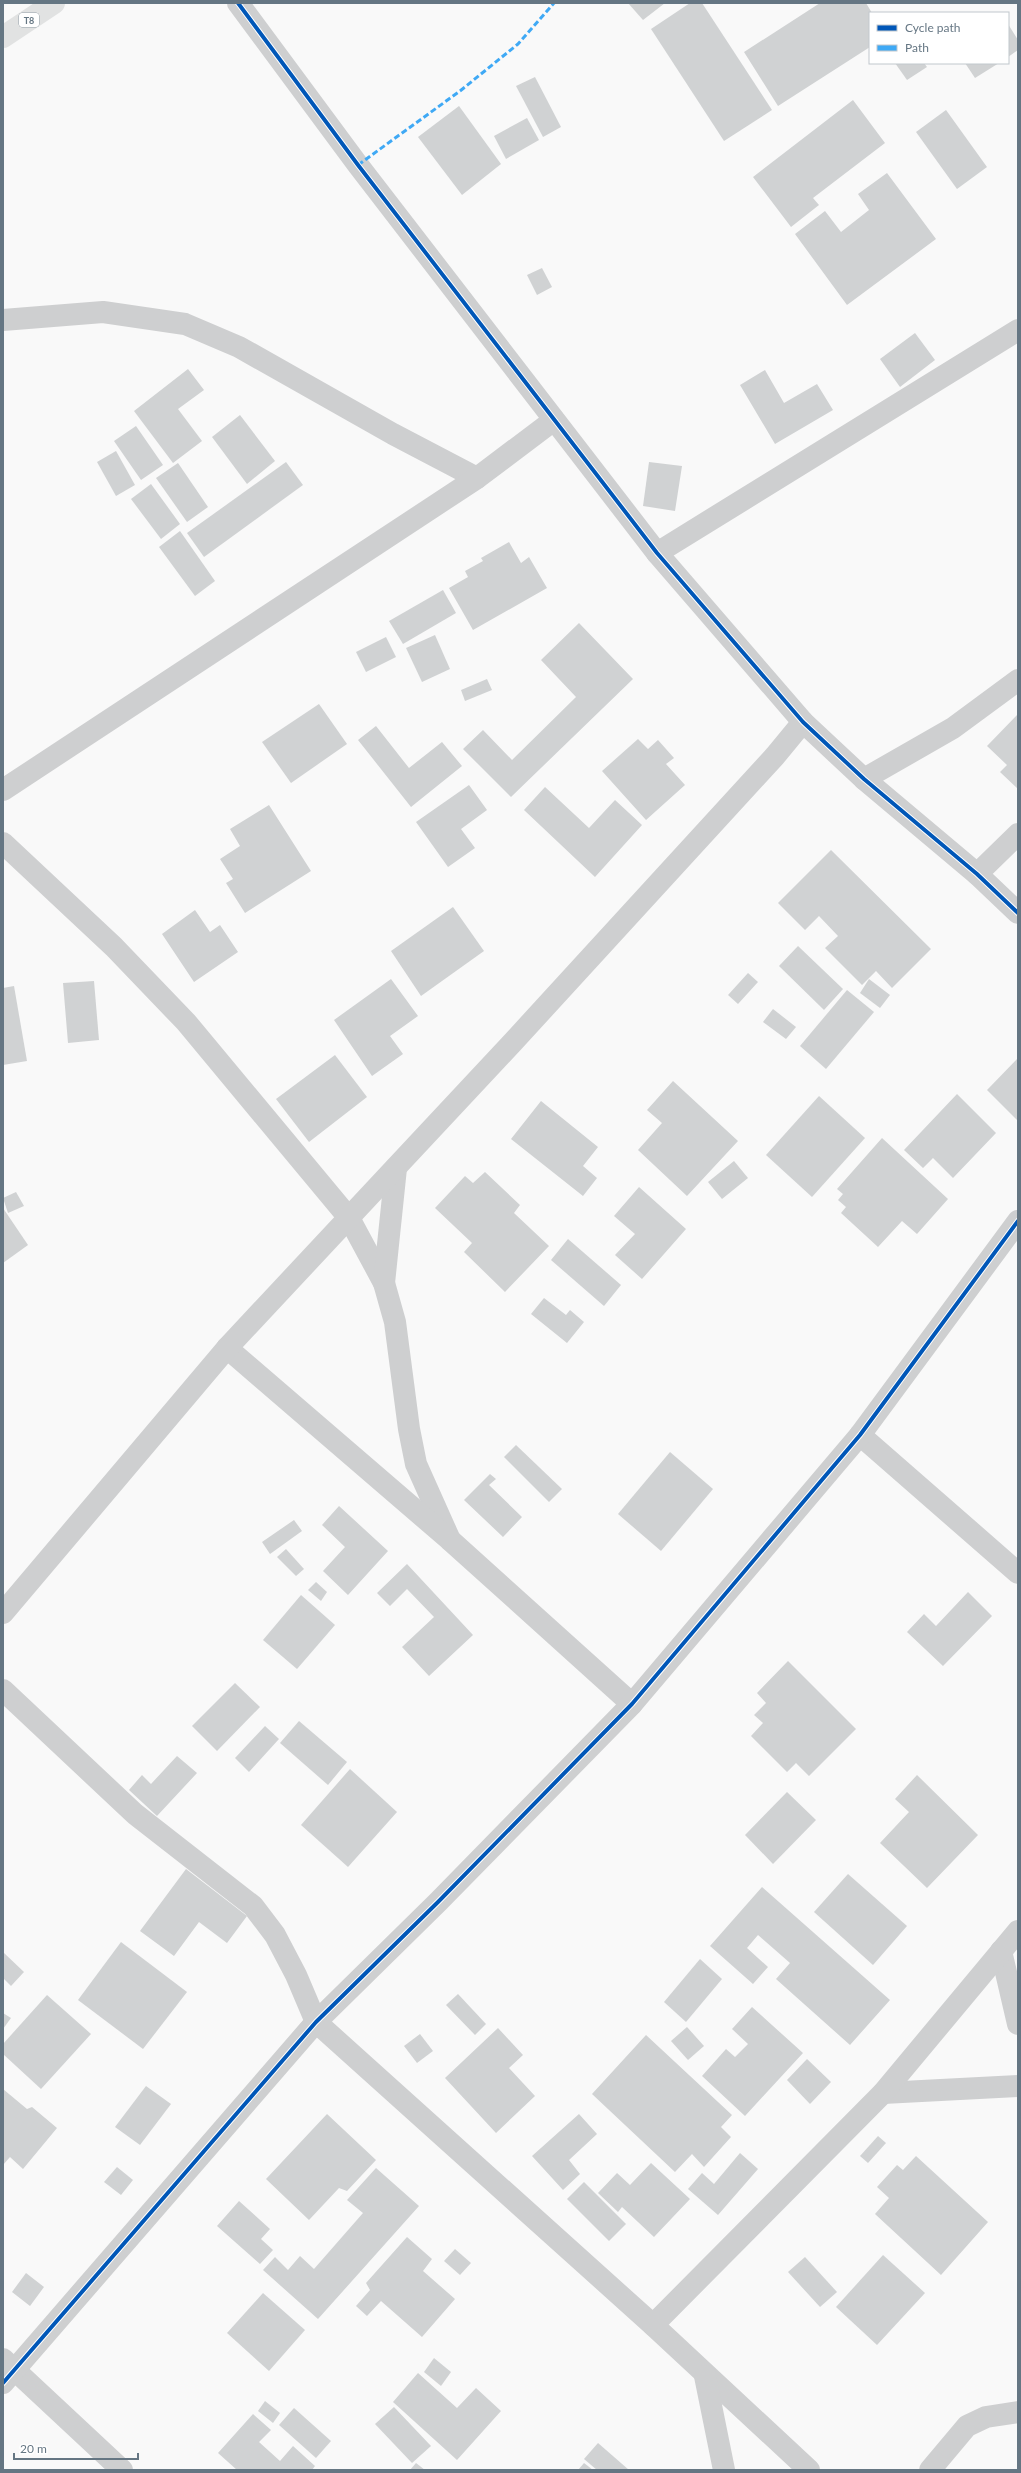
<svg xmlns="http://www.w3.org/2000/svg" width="1021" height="2473" viewBox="0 0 1021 2473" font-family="Lato,sans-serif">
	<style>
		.building { fill: #d0d2d3 }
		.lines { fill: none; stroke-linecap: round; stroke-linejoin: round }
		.street { stroke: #cecfd0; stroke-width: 22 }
		.highway { stroke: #e1e2e2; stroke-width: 22 }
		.quiet { stroke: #3fa9f5; stroke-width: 3; stroke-dasharray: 6 3; stroke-linecap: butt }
		.cycleway-casing { stroke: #fff; stroke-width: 6 }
		.cycleway { stroke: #0057b8; stroke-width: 4 }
		.labels { text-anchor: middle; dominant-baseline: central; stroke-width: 4; stroke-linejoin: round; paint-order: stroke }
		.shield { fill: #fff; stroke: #939fa8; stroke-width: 1 }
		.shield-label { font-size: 9px; font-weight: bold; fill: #657683 }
	</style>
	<rect width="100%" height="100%" fill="#f9f9f9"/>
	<g class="building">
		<path d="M628,3H665L643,20Z"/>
		<path d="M690,3H702L772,110L724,141L651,29Z"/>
		<path d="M820,3H866L872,13H870V47L778,106L744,52Z"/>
		<path d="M1008,24L1018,40V50L1008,57Z"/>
		<path d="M895,63H924L927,67L907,80Z"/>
		<path d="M965,63H999L975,78Z"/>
		<path d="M535,77L561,127L543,137L516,86Z"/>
		<path d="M853,100L885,143L813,198L819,205L791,227L753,177Z"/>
		<path d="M459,106L501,164L462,195L418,137Z"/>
		<path d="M946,110L987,167L957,189L916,132Z"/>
		<path d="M527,118L539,140L506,159L494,136Z"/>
		<path d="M887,173L936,239L847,305L795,234L825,211L841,232L869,210L858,194Z"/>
		<path d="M542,268L552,287L537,295L527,275Z"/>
		<path d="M915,333L935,360L900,387L880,359Z"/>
		<path d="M188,369L204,390L178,409L202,441L173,463L134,411Z"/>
		<path d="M765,370L784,403L817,384L833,410L775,444L740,385Z"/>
		<path d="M240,415L275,461L247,484L212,437Z"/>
		<path d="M136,426L163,465L141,480L114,441Z"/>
		<path d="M116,451L135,485L116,496L97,462Z"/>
		<path d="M286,462L303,485L204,557L187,533Z"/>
		<path d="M649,462L682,466L675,511L643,506Z"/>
		<path d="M178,463L208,507L187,522L156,478Z"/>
		<path d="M151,484L180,524L161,539L131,499Z"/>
		<path d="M180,531L215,581L195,596L159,547Z"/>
		<path d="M509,542L521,563L529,557L547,588L473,630L449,588L468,577L465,571L483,561L481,558Z"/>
		<path d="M443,590L456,613L403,644L389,621Z"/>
		<path d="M579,623L633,679L511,797L463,749L483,730L512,760L576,697L541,660Z"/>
		<path d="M435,635L450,669L422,682L406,648Z"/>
		<path d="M386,637L396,657L366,672L356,652Z"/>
		<path d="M487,679L492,690L465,701L461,690Z"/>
		<path d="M319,704L347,744L291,783L262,742Z"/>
		<path d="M1018,714V789L1000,772L1007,765L987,746Z"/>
		<path d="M376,726L409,768L442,742L462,766L411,807L358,740Z"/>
		<path d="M638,739L648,749L658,740L674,758L666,764L685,785L646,820L602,771Z"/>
		<path d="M469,785L487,810L461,829L475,848L448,867L416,822Z"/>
		<path d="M545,787L589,828L615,800L642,825L595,877L524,810Z"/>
		<path d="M269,805L311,871L245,913L226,883L233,879L220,859L240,846L230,829Z"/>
		<path d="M831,850L931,949L892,988L876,971L862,985L825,948L838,936L819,916L805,930L778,903Z"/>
		<path d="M453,907L484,951L421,996L391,951Z"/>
		<path d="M195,910L210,932L220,925L238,952L194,982L162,934Z"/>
		<path d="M798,946L843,989L824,1010L779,966Z"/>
		<path d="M748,973L758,982L738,1004L728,995Z"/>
		<path d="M391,979L418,1016L390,1036L403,1054L372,1076L334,1020Z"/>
		<path d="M869,979L890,995L880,1008L860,993Z"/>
		<path d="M94,981L99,1040L68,1043L63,983Z"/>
		<path d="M14,986L27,1061L3,1065V988Z"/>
		<path d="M847,990L874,1012L826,1069L800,1046Z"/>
		<path d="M773,1009L796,1027L786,1039L763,1022Z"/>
		<path d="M335,1055L367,1097L309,1142L276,1099Z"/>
		<path d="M1018,1058V1121L987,1090Z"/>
		<path d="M673,1081L738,1141L687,1196L638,1150L662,1123L647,1110Z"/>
		<path d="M957,1094L996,1133L953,1178L933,1158L923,1168L904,1150Z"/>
		<path d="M819,1096L865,1138L812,1197L766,1155Z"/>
		<path d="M541,1101L598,1147L583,1166L597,1178L583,1196L511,1139Z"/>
		<path d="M882,1138L948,1199L917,1234L902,1221L878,1247L841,1213L846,1207L838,1200L843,1194L837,1189Z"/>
		<path d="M734,1161L748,1178L722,1199L708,1182Z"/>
		<path d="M485,1172L520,1205L514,1213L549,1246L505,1292L464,1252L472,1243L435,1208L465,1176L473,1183Z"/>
		<path d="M639,1187L686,1229L642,1279L615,1255L635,1234L614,1216Z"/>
		<path d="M16,1192L24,1206L8,1213L3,1198Z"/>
		<path d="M3,1208L28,1245L3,1263Z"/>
		<path d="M568,1239L621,1285L604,1306L551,1260Z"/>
		<path d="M544,1298L566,1315L570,1310L584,1322L567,1343L531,1314Z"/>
		<path d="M516,1445L562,1489L549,1502L504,1457Z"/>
		<path d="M670,1452L713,1489L661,1551L618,1514Z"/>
		<path d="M490,1474L496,1479L489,1485L522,1517L503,1537L464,1500Z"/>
		<path d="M339,1506L388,1551L348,1595L323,1571L345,1547L322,1525Z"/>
		<path d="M294,1520L302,1531L270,1554L262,1542Z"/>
		<path d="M286,1549L304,1569L296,1576L277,1557Z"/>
		<path d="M407,1564L473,1635L429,1676L402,1647L434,1617L407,1589L390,1606L377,1593Z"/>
		<path d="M316,1582L327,1592L321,1601L308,1590Z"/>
		<path d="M968,1592L992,1616L943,1666L907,1632L924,1614L936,1626Z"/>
		<path d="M301,1595L335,1625L297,1669L263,1640Z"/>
		<path d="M788,1661L856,1729L809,1776L796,1763L787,1772L751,1736L763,1723L754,1715L766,1703L757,1693Z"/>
		<path d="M235,1683L260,1707L217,1751L192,1726Z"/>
		<path d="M299,1721L347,1762L328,1785L280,1743Z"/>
		<path d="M265,1726L279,1739L249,1772L235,1758Z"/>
		<path d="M177,1756L197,1773L157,1816L129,1790L142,1775L151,1784Z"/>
		<path d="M350,1769L397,1812L348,1867L301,1825Z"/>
		<path d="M917,1775L978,1835L927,1888L880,1843L909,1812L895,1799Z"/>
		<path d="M787,1792L816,1820L773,1864L745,1835Z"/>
		<path d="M186,1869L247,1916L227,1943L199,1922L174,1956L140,1931Z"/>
		<path d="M848,1874L907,1926L873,1965L814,1912Z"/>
		<path d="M762,1887L890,2000L850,2045L776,1979L790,1963L758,1935L747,1948L768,1967L753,1984L710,1946Z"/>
		<path d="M121,1942L187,1992L143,2049L78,2000Z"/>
		<path d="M3,1952L24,1972L11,1986L3,1978Z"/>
		<path d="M700,1959L722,1979L686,2022L664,2002Z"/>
		<path d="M458,1994L486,2024L475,2035L446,2005Z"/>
		<path d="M47,1995L91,2034L41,2089L3,2054V2044Z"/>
		<path d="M752,2007L803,2053L745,2116L702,2076L726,2049L735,2057L748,2044L732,2029Z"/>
		<path d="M3,2013L11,2018L3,2029Z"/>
		<path d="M687,2027L704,2046L688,2060L671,2041Z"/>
		<path d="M498,2028L523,2055L509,2068L535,2096L496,2133L445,2078Z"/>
		<path d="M420,2034L433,2051L417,2063L404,2046Z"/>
		<path d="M646,2035L732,2115L721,2127L731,2137L704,2167L692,2154L675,2172L592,2094Z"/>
		<path d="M807,2059L831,2082L810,2104L787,2080Z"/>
		<path d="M146,2086L171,2104L140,2145L115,2127Z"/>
		<path d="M3,2089L27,2109L32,2107L57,2128L23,2169L10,2157L3,2165Z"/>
		<path d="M327,2114L376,2160L347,2191L339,2188L309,2220L266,2179Z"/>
		<path d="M579,2114L597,2134L569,2160L580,2174L563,2190L532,2156Z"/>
		<path d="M878,2136L886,2143L868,2163L860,2156Z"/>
		<path d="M740,2153L758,2169L718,2215L688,2189L702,2173L714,2184Z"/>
		<path d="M916,2156L988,2222L941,2275L875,2214L889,2198L877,2187L897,2165L903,2170Z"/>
		<path d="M651,2163L690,2199L654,2237L622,2207L618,2212L598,2193L617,2173L630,2185Z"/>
		<path d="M117,2167L133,2180L121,2195L104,2182Z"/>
		<path d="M376,2168L419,2206L318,2319L263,2270L275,2257L288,2270L300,2256L314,2269L363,2213L347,2200Z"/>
		<path d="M584,2182L626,2224L609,2241L567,2199Z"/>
		<path d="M239,2201L270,2229L261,2239L273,2250L260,2264L217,2226Z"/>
		<path d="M407,2237L432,2259L423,2271L455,2299L422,2337L381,2301L367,2316L356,2306L370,2290L366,2283Z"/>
		<path d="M455,2249L471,2263L460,2275L444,2261Z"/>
		<path d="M883,2255L925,2293L877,2345L836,2307Z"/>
		<path d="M805,2257L837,2292L820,2307L788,2272Z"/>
		<path d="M26,2273L44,2287L30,2306L12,2292Z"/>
		<path d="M263,2293L305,2330L269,2371L227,2333Z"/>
		<path d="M434,2358L451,2372L441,2386L424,2372Z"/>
		<path d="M418,2373L457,2408L476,2388L501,2411L457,2460L393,2402Z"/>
		<path d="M265,2401L280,2413L273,2423L258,2411Z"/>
		<path d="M394,2407L431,2446L412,2463L375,2424Z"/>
		<path d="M294,2408L331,2441L316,2458L279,2425Z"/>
		<path d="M253,2414L271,2430L259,2442L280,2461L293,2446L315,2466L312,2470H237L218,2453Z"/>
		<path d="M598,2443L629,2470H597L584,2459Z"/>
		<path d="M416,2463L425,2470H410Z"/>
		<path d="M584,2463L593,2470H578Z"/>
	</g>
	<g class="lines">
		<g class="street">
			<path d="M238,3L358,165L657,553L803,722L864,779L977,874L1018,913"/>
			<path d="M3,320L103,312L185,324L239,347L393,434L477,478"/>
			<path d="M657,553L1018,330"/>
			<path d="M864,779L953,728L1018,680"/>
			<path d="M3,790L477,478L554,420"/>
			<path d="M3,843L114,947L186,1022L349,1218L384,1283L395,1322L409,1429L416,1464L450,1540"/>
			<path d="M977,874L1018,834"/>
			<path d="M384,1283L396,1168"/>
			<path d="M227,1348L450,1540L632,1704"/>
			<path d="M860,1435L1018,1573"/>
			<path d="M3,1613L227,1348L513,1042L775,756L803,722"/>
			<path d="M3,1690L135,1814L253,1906L275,1935L296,1975L316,2022L653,2325L809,2470"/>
			<path d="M1001,1951L1018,2024"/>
			<path d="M883,2093L1018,2086"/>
			<path d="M653,2325L883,2093L1018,1931"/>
			<path d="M3,2359L122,2470"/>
			<path d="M705,2376L724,2470"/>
			<path d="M3,2383L316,2022L438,1902L632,1704L860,1435L1018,1221"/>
			<path d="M930,2470L967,2426L986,2417L1018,2412"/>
		</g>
		<path class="highway" d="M3,37L54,3"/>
		<path class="quiet" d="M358,165L460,91L518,44L554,3"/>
		<g class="cycleway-casing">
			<g id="cycleway">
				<path d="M238,3L358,165L657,553L803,722L864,779L977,874L1018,913"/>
				<path d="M3,2383L316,2022L438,1902L632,1704L860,1435L1018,1221"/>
			</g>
		</g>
		<use href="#cycleway" class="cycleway"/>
	</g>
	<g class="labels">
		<rect class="shield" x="19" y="13" width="20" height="14" rx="3"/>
		<g class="shield-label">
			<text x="29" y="20">T8</text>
		</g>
	</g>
	<rect width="1021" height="2473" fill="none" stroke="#657683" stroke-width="8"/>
	<rect x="869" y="12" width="140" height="52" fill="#ffffff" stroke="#c1c8cd"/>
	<rect x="877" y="25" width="20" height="6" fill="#0057b8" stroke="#c1c8cd"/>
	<text x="905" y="32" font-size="12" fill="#657683">Cycle path</text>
	<rect x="877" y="45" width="20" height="6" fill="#3fa9f5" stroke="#c1c8cd"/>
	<text x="905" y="52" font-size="12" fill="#657683">Path</text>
	<path d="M14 2453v6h124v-6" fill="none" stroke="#657683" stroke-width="2"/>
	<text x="20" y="2453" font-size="12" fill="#657683" stroke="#ffffff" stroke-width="3" paint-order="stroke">20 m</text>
</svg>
